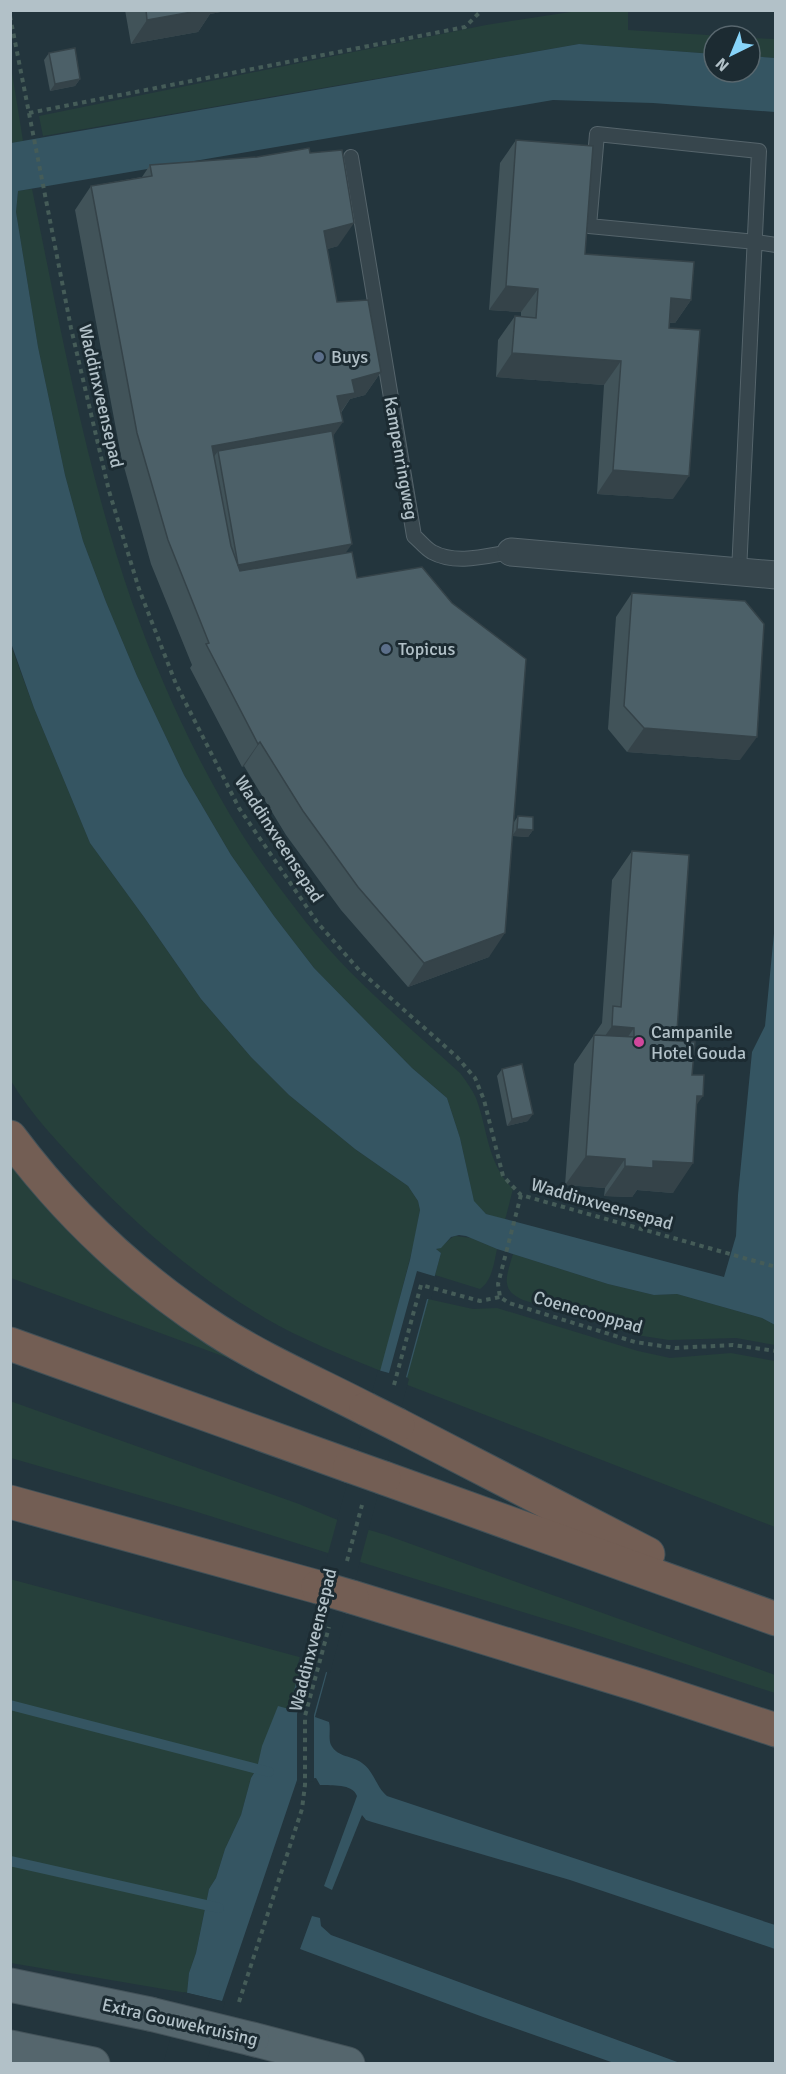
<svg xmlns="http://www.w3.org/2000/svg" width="786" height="2074" viewBox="0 0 786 2074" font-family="Signika,sans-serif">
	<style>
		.green { fill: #26403b }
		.water { fill: #355562 }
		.pier { fill: #23353d }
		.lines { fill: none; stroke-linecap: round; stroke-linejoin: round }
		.stream { stroke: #355562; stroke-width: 10 }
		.lane-casing { stroke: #55646b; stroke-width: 16 }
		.street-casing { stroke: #55646b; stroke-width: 29 }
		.primary-casing { stroke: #435259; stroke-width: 35 }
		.highway-casing { stroke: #425158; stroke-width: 35 }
		.path { stroke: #455c58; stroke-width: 4; stroke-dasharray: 4.5 4.5; stroke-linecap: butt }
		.lane { stroke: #37464d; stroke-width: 14 }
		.street { stroke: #37464d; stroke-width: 27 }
		.primary { stroke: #55666d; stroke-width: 33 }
		.highway { stroke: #735e54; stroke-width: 33 }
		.primary-bridge-casing { stroke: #435259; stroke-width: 35; stroke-linecap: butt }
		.highway-bridge-casing { stroke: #425158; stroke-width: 35; stroke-linecap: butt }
		.primary-bridge { stroke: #55666d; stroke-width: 33 }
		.highway-bridge { stroke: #735e54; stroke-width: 33 }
		.wall { fill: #415359 }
		.shaded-wall { fill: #354349 }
		.building { fill: #4c6068; stroke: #354349; stroke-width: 1.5 }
		.service-dot { fill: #5c6f8a; stroke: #1c2b32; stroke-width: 2 }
		.hotel-dot { fill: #d1479c; stroke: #1c2b32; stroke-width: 2 }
		.labels { text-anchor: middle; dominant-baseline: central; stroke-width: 6; stroke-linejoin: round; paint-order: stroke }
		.poi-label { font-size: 18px; fill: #b2c1c8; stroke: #1c2b32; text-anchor: start }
		.street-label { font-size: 18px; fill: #b2c1c8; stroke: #1c2b32 }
	</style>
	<rect width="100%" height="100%" fill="#23353d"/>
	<g class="green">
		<path d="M577,11H628V30L723,36H714V54L579,44L43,136L39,116L486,25Z"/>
		<path d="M750,38L775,39V58L750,56Z"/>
		<path d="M10,60L23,141L11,143H10Z"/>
		<path d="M32,189C60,326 86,470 132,602C159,679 197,762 240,831C259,862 283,892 305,921C350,978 407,1025 460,1073C466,1081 472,1089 476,1098C488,1130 487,1163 513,1189L505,1220L486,1214L474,1202L460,1138L447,1098L412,1068L314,968L274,916L231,855L184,775L137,676L106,602L83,541L65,475L38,347L16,212L18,191Z"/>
		<path d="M10,643L34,708L90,843L144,917L201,999L251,1057L289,1095L355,1149L408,1186L418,1201L420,1210L414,1243L381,1371C342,1355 301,1339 265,1318C198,1278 139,1228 86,1172C59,1144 31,1114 11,1081Z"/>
		<path d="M10,1156L247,1365L11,1278Z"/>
		<path d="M455,1236L471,1238L497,1249C494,1263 492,1281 480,1289L435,1275L441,1253L436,1249C443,1247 448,1239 455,1236Z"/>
		<path d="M513,1254L608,1284L654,1295L677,1294L762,1318L775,1325V1345L736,1338L669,1340L636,1335L523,1300C499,1290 507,1275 513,1254Z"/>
		<path d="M428,1299L473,1309L497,1308L638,1351L670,1358L731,1353L775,1361V1527L405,1384Z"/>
		<path d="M10,1401L299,1504L340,1521L331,1554L194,1511L11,1458Z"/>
		<path d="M366,1529L386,1535L775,1675V1693L578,1629L357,1561Z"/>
		<path d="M10,1579L303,1658L289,1710L278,1707L263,1746L257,1768L251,1778L241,1815L225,1849L216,1878L209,1889L196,1953L189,1973L187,1993L11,1963Z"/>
	</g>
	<g class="water">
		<path d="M579,44L714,54V72H750V56L775,58V112L653,103L553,100L18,191L16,212L38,347L65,475L83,541L106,602L137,676L184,775L231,855L274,916L314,968L412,1068L447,1098L460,1138L474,1201L486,1214L724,1277L736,1236L738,1195L752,1052L765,1026L775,923V1325L762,1318L677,1294L654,1295L608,1284L497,1249L466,1236L459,1235L451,1237L441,1248L436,1249L441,1253L315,1717L329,1722C331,1729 328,1738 331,1745C338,1758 352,1755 362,1763C374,1771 376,1787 387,1796L775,1925V1949L570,1880L372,1822L366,1820L362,1815L332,1890L324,1886L357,1796C352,1783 332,1786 320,1785L316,1778L297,1780L222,2001L187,1993L189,1973L196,1953L209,1889L216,1878L225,1849L241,1815L251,1778L257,1768L262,1746L278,1706L289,1709L410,1260L420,1210L418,1201L408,1186L355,1149L289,1095L251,1057L201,999L144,917L90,843L34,708L11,643V143Z"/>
		<path d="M312,1916L320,1918L321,1926L331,1935L680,2063H614L483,2017L300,1949Z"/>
	</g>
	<g class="pier">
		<path d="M417,1271L437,1277L431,1299H427L406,1377L409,1379L360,1562L330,1673L326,1672L314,1715V1781L297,1785V1714L310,1667L298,1664L378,1370L389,1373Z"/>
		<path d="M184,1992L225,2002L206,2064H163Z"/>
	</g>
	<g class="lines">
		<g class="stream">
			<path d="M10,1705L269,1772"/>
			<path d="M10,1861L219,1908"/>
		</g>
		<g class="lane-casing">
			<g id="lane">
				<path d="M351,157L414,536C420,541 425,548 432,552C456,565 486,556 511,552"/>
				<path d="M739,572L759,151L597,134L589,226L756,242L776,245"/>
			</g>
		</g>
		<g class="street-casing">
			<path id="street" d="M511,552L776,575"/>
		</g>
		<g class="primary-casing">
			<g id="primary">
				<path d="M10,1985L150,2014"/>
				<path d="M252,2039L348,2064"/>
				<path d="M10,2047L93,2064"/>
			</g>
		</g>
		<g class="highway-casing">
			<g id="highway">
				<path d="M10,1137C66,1212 137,1279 216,1330C264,1361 316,1383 366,1409"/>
				<path d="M10,1344L350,1466"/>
				<path d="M398,1425L648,1554"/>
				<path d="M384,1478L776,1619"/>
				<path d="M10,1502L318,1587"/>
				<path d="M352,1597L642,1686L776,1730"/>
			</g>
		</g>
		<g class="path">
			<path d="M10,16L71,328L109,491L139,589L176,684L239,808L317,922L359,970L457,1057L475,1078L484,1100L503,1176L521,1195L776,1267"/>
			<path d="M29,113L465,27L482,10"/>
			<path d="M521,1195L498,1284L500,1297L509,1303L635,1342L675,1348L733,1345L776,1351"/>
			<path d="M394,1385L421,1285L480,1301L500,1297"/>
			<path d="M347,1561L362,1505"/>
			<path d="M239,2002L302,1809L305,1785V1716L329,1627"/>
		</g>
		<use href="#lane" class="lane"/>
		<use href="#street" class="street"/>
		<use href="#primary" class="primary"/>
		<use href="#highway" class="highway"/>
		<g class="primary-bridge-casing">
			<path id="primary-bridge" d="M150,2014L252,2039"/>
		</g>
		<g class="highway-bridge-casing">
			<g id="highway-bridge">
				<path d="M366,1409L398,1425"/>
				<path d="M350,1466L384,1478"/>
				<path d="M318,1587L352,1597"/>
			</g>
		</g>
		<use href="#primary-bridge" class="primary-bridge"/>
		<use href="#highway-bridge" class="highway-bridge"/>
	</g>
	<g class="wall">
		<path d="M125,10H231L210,14L198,32L131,44Z"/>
		<path d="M49,53L80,79L75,86L50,91L44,60Z"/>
		<path d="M516,140L585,254L691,300L675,323H669L673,499L597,494L604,385L496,377L498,340L515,316L521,317V312L489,310L500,163Z"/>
		<path d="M310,153L338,246L327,249L337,302L381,372L365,395L350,399L341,413L333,437L346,553L357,578L514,822L518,816L533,830L528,837L513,836L489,957L408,987L341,910L286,835L244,766L242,767L190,668L192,665L151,564L121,456L75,210L91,186L142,177L150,165Z"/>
		<path d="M632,593L740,760L627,752L608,729L616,617Z"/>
		<path d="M632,851L677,1031L670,1040L692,1075L697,1105L673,1193L637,1190L632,1197L604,1196L605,1188L565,1185L574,1064L602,1023L612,880Z"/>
		<path d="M502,1069L528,1121L507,1126L497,1076Z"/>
	</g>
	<g class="shaded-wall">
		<path d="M199,10H231L210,14L198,32L131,44L147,20Z"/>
		<path d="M80,79L75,86L50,91L55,84Z"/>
		<path d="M354,223L338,246L308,255L324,231Z"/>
		<path d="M506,286L538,289L521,312L489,310Z"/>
		<path d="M671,298L691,300L675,323L654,322Z"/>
		<path d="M512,353L621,361L604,385L496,377Z"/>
		<path d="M381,372L365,395L350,399L338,416L337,396L352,380Z"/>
		<path d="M343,422L326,446L218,451L206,468L212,446Z"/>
		<path d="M613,470L689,476L673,499L597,494Z"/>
		<path d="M352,544L335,568L222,588L238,565Z"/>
		<path d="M644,728L757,737L740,760L627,752Z"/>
		<path d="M260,742L244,766L242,767L258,744Z"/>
		<path d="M517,829L533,830L528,837L512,836Z"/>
		<path d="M505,933L489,957L408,987L424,963Z"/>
		<path d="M612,1026L634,1028L614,1057L593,1053Z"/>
		<path d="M662,1029L677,1031L656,1060Z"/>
		<path d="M697,1096H703L682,1125Z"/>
		<path d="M533,1114L528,1121L507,1126L512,1119Z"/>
		<path d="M586,1156L625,1159L605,1188L565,1185Z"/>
		<path d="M653,1161L693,1163L673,1193L637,1190L632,1197L604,1196L625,1166Z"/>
	</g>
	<g class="building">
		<path d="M146,10H203L147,20Z"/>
		<path d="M75,48L80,79L55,84L49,53Z"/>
		<path d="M516,140L593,146L585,254L694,262L691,300L671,298L669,328L700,330L689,476L613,470L621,361L512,353L515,316L536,318L538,289L506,286Z"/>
		<path d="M309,148L310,153L342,150L354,223L324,231L337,302L368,300L381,372L352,380L355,393L337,396L343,422L212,446L231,546L240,571L352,552L357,578L422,567L452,603L526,659L505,933L424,963L358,887L303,811L260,742L258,744L206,644L209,643L168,540L137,433L91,186L152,176L150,165L257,157Z"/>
		<path d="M332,431L352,544L238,565L218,451Z"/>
		<path d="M632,593L745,601L764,624L757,737L644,728L624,706Z"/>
		<path d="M518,816L533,817V830L517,829Z"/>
		<path d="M632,851L689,855L677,1031L662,1029V1040L695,1042L692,1075H704L703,1096H697L693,1163L653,1161V1168L625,1166V1159L586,1156L594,1035L634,1037V1028L612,1026L613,1006L621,1007Z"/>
		<path d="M522,1064L533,1114L512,1119L502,1069Z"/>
	</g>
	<g class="service-dot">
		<circle cx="319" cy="357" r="6"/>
		<circle cx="386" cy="649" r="6"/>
	</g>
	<circle class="hotel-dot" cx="639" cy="1042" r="6"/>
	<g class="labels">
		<g class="poi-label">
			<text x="331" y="357">Buys</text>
			<text x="398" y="649">Topicus</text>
			<text x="651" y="1032">Campanile<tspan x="651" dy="21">Hotel Gouda</tspan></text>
		</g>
		<g class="street-label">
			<text transform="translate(101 396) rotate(77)">Waddinxveensepad</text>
			<text transform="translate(401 458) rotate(80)">Kampenringweg</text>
			<text transform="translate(279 839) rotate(57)">Waddinxveensepad</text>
			<text transform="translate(602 1204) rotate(16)">Waddinxveensepad</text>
			<text transform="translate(588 1312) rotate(16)">Coenecooppad</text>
			<text transform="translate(313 1640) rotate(-76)">Waddinxveensepad</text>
			<text transform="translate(180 2022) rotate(13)">Extra Gouwekruising</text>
		</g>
	</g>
	<rect width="786" height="2074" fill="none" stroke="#b2c1c8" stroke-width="24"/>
	<g transform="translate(732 54) rotate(223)"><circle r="28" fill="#1c2b32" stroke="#58676e" stroke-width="1.5"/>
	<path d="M0-4.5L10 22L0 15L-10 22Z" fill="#87d4f9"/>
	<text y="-9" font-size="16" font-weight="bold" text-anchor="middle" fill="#b2c1c8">N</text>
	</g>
</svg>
